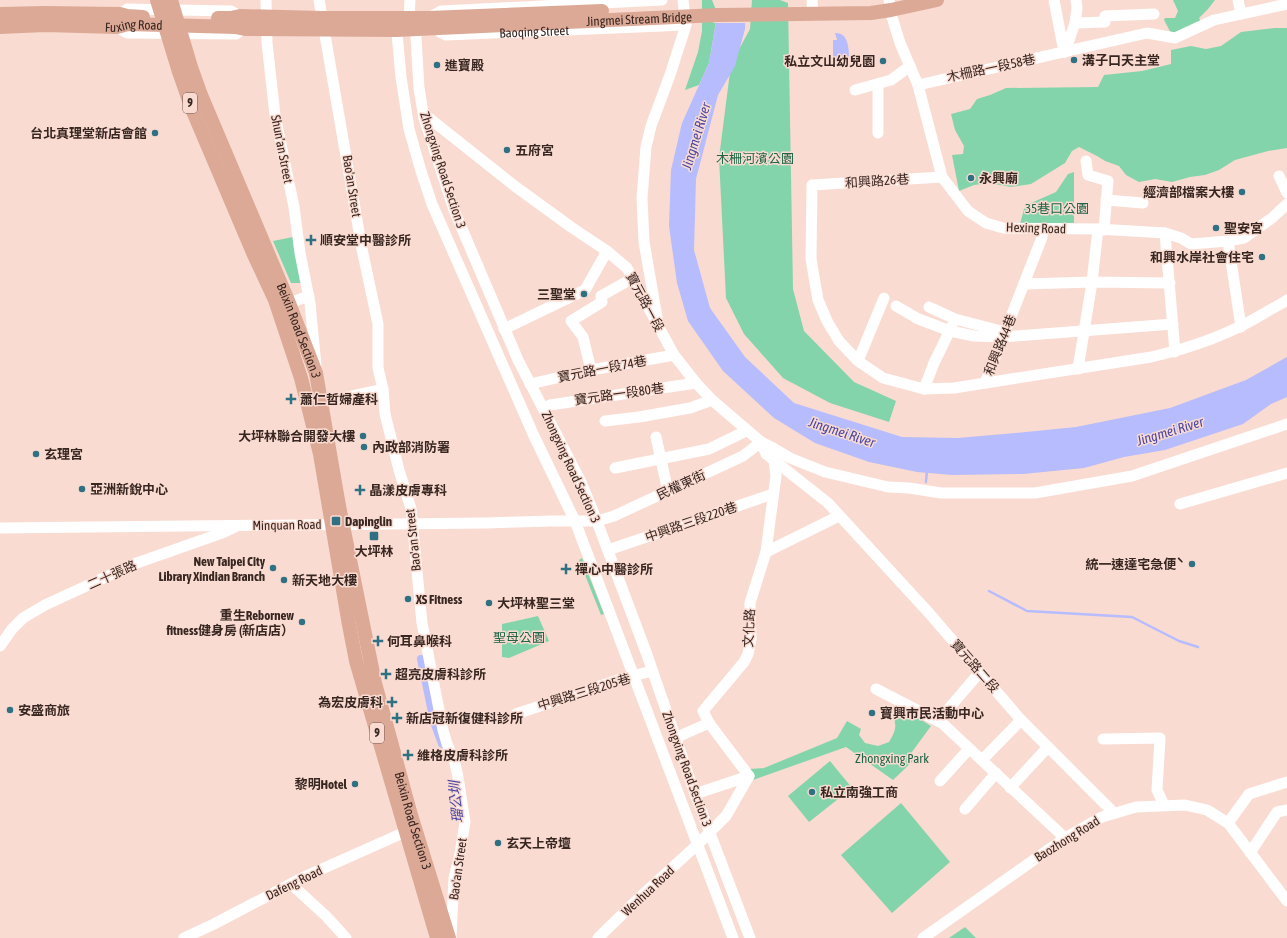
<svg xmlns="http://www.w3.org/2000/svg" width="1287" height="938" viewBox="0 0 1287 938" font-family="'Asap Condensed','Noto Sans TC',sans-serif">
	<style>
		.green { fill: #84d4ab }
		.water { fill: #b6bcfd }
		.pier { fill: #f9dbd1 }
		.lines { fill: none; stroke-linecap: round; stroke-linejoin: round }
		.stream { stroke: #b6bcfd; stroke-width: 2.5 }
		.canal { stroke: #b6bcfd; stroke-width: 8 }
		.minor { stroke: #fff; stroke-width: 11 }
		.major { stroke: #dca997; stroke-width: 14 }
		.poi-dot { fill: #2f7083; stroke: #f9dbd1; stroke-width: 1.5 }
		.labels { text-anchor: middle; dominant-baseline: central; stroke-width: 3; stroke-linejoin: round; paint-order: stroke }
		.shield { fill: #f9dbd1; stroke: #725c55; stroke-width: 1 }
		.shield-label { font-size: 12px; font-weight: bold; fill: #382620 }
		.street-label { font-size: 13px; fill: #382620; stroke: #f9dbd1 }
		.poi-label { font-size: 13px; font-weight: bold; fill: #382620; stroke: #f9dbd1; text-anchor: start }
		.park-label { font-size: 13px; fill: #1f6546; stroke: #f9dbd1 }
		.water-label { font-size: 14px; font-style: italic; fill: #4b48a4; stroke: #f9dbd1 }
	</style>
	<rect width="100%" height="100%" fill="#f9dbd1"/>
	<g class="green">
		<path d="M702,0H714L718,10L709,63L699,85L685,90L698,52L702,31Z"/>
		<path d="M752,0H780L788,3L793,289L804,331L854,382L896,401L889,422L830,403L783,378L744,334L726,298L719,158L731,64L750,29Z"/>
		<path d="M1173,0H1215L1208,9L1199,18L1201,22L1172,35L1164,20L1165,18H1175L1178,11Z"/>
		<path d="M1275,28H1287V148L1268,151L1235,160L1219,170L1205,175L1190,177L1172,182L1155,179L1139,182L1126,175L1119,166L1105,161L1097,156L1079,147L1072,151L1065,163L1031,184L1011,187L989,183L974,185L959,191L952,155L963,154L964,146L955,130L951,114L970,109L977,99L990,95L1006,88L1098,87L1104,75L1142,71L1171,64V50L1191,46L1206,49L1221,46L1241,32Z"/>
		<path d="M1074,172V223L1020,224L1024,209L1031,203L1056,192L1068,174Z"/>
		<path d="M293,237L302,283H291L273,241Z"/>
		<path d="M582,558L604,614L601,615L579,560Z"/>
		<path d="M538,616L549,641L509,658L502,657V624Z"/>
		<path d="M899,706L931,726L909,756L916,758L893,780L846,747L753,780L749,769L764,768L837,738L847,721L861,729L859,735L865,743L878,746L889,742C894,733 898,727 893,717Z"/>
		<path d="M830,761L852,788L809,822L788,796Z"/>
		<path d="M901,803L950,862L892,913L841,855Z"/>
		<path d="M965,927L976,938H949Z"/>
	</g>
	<g class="water">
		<path d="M746,0L745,29L735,66L718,95L696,179L694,250L710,308L745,357L794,403L902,437L958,438L1026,432L1076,427L1170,408L1246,380L1287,357V397L1271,404L1243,424L1165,450L1124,457L1084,468L1023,474L952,475L917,472L869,462L815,443L774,418L723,371L688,321L677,283L669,226L671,170L682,123L709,63L718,10Z"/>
		<path d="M835,33C848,32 849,48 849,58L844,60L833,57V40H837Z"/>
	</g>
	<path class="pier" d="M712,0H748L747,23H713L716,10Z"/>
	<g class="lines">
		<g class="stream">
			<path d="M926,482L927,470"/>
			<path d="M989,591L1027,611L1132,617L1179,641L1198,647"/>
		</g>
		<path class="canal" d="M421,659L434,722L442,744"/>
		<g class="minor">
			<path d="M266,0L267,43L275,115L294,207L300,253L310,303L316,366"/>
			<path d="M319,0L362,249L378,324V368L383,389L385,414L399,470L411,509L422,623L443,730L447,744L454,759L458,777L465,822L460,854L454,878L451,937"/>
			<path d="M812,0L813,14"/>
			<path d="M889,0L892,17L900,43L918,85L942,177L968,211L986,223L1003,228L1098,229L1165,233L1181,238L1191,244L1228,241L1244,238L1272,218L1287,204"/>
			<path d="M1054,0L1064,52"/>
			<path d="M1238,0L1241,14"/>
			<path d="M120,14L127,9L231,11L240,16"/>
			<path d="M430,17L441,11L662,0"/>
			<path d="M409,18L410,0"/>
			<path d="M415,21L419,88L424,118L454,210L518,360L581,482L593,511L646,652L695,794L750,938"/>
			<path d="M396,22L401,77L409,129L421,171L432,204L534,436L575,521L733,938"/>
			<path d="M1075,23L1077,8L1076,0"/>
			<path d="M117,27L127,33L236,34L243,29"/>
			<path id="s1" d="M440,32L446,35L686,25"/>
			<path d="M1065,52L1075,23L1105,22V16L1154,14"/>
			<path d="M918,85L1147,33L1175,38L1214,20L1287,4"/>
			<path d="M855,90L891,80L910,66"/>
			<path d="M424,118H429L516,187L571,227L607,251L627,268L674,355L696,383L712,400L761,442L766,454L828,503L929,613L1021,720L1114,813"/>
			<path d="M878,133V84"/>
			<path d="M1086,161L1088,175L1108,181L1104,230"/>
			<path d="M1279,176L1287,193"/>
			<path d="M942,177L812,185L811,259L818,300L827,321L839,341L858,361L883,378L924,389L954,388L1151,357C1191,348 1228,335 1263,314C1271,309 1280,305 1287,300"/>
			<path d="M1106,200L1143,203"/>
			<path d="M1165,233L1175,352"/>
			<path d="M1228,241L1241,327"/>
			<path d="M1024,284L1092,282L1170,283"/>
			<path d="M896,306L915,317"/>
			<path d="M929,307L955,319L1005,332"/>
			<path d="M290,310L289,303L309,296"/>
			<path d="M657,317L644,242L642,198L646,147L651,126L670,75L686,25L683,0"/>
			<path d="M916,318L950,331L974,336L1003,337L1173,324"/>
			<path d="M504,329L585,290L607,251"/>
			<path d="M858,361L884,298"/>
			<path d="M1078,369L1092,282L1098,229"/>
			<path d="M591,370L583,337L571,321L602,302L601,296L633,278"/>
			<path d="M985,383L1041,240L1044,229"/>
			<path d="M530,384L591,370L674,355"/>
			<path d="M924,389L934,363L952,326"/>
			<path d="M333,400L383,389"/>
			<path d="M543,408L550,405L696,383"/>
			<path d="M605,421L639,417L690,408L712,400"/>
			<path d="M656,437L667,487L670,491"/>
			<path d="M761,442L773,448L790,458L825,472L888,487L909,488L941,493H1035L1132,476L1287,424"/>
			<path d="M615,468L709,449L746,431"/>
			<path d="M1180,504L1287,473"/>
			<path d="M0,528L485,523L552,521H597L614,516L743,456L761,442"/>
			<path d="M608,550L773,494"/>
			<path d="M766,552L839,516"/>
			<path d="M0,646L12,629L23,618L45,605L134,564L222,533L235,527"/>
			<path d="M876,689L942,723L1065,838"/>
			<path d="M516,714L621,679L652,671"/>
			<path d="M938,721L980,672"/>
			<path d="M709,723L749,776"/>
			<path d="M675,738L709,723L703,711L744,662L748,654L751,639L750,603L766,552L770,521L776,476L774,460"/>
			<path d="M1103,739L1160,738L1157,790L1164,805"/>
			<path d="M982,760L1021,720"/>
			<path d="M940,781L969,749"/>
			<path d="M1010,788L1048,747"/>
			<path d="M965,809L996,773"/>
			<path d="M1228,823L1249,794L1287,782"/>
			<path d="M1250,853L1277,812L1287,810"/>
			<path d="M291,884L326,916L346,938"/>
			<path d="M184,938L214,924L304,877L405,832"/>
			<path d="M598,938L640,897L698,844L726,816L749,776L695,794"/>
			<path d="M923,938L1065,838L1102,817L1136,807L1185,805L1207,810L1228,823L1287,901"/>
		</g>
		<g class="major">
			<path d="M157,0L179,72L192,109L254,255L275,300L301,378L320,454L349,625L356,661L437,938"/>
			<path id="s2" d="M171,0L191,67L201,95L289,303L316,373L339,506L375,683L411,815L449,938"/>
			<path d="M0,14L45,13L120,14L127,16L143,17"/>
			<path d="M218,18H231L240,16L322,18H429L602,11"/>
			<path id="s3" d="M0,27L45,25L117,27L128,24L235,27L245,29L396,30L718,15L871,13L891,10L937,0"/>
		</g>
	</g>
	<g class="poi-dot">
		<circle cx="1074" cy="60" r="4"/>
		<circle cx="883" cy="61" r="4"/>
		<circle cx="437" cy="65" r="4"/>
		<circle cx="155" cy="133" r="4"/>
		<circle cx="507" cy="150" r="4"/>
		<circle cx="971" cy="178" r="4"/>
		<circle cx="1242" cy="192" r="4"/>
		<circle cx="1216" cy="228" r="4"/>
		<path d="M309 234h4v4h4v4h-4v4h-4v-4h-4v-4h4z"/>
		<circle cx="1262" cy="257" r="4"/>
		<circle cx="584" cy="294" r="4"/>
		<path d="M289 393h4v4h4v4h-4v4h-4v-4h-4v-4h4z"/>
		<circle cx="363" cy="436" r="4"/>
		<circle cx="364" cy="447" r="4"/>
		<circle cx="36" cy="454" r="4"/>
		<circle cx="82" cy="489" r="4"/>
		<path d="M358 484h4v4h4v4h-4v4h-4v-4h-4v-4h4z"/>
		<rect x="331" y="516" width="10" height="10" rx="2"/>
		<rect x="369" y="531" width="10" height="10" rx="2"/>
		<circle cx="1192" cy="564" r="4"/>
		<circle cx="273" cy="568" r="4"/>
		<path d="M564 563h4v4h4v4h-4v4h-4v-4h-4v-4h4z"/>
		<circle cx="284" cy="580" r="4"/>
		<circle cx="408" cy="599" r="4"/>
		<circle cx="489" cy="603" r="4"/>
		<circle cx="302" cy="622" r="4"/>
		<path d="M376 635h4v4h4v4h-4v4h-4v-4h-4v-4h4z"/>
		<path d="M384 668h4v4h4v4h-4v4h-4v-4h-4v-4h4z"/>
		<path d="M390 696h4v4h4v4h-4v4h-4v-4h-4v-4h4z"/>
		<circle cx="10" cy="710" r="4"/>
		<circle cx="872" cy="713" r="4"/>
		<path d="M395 712h4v4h4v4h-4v4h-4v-4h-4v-4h4z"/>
		<path d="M406 749h4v4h4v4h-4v4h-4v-4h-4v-4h4z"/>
		<circle cx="355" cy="784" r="4"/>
		<circle cx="812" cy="792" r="4"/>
		<circle cx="498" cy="843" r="4"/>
	</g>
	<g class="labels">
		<g class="shield">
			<rect x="183" y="93" width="14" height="20" rx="3"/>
			<rect x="370" y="723" width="14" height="20" rx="3"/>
		</g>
		<g class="shield-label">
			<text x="190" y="103">9</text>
			<text x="377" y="733">9</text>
		</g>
		<g class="street-label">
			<text stroke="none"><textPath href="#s3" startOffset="640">Jingmei Stream Bridge</textPath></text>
			<text stroke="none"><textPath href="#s3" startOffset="134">Fuxing Road</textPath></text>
			<text stroke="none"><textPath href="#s1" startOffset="95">Baoqing Street</textPath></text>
			<text transform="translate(991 68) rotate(-12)">木柵路一段58巷</text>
			<text transform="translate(282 149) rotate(79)">Shun’an Street</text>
			<text transform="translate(443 170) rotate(72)">Zhongxing Road Section 3</text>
			<text transform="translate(877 181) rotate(-4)">和興路26巷</text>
			<text transform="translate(352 186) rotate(81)">Bao'an Street</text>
			<text transform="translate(1036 228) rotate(2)">Hexing Road</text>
			<text transform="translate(645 302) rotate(62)">寶元路一段</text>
			<text stroke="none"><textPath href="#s2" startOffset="355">Beixin Road Section 3</textPath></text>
			<text transform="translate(1000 345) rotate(-68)">和興路44巷</text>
			<text transform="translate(602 369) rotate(-11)">寶元路一段74巷</text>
			<text transform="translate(619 394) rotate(-8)">寶元路一段80巷</text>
			<text transform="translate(571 467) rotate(65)">Zhongxing Road Section 3</text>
			<text transform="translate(681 485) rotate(-25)">民權東街</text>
			<text transform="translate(691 522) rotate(-19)">中興路三段220巷</text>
			<text transform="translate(287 525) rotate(-1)">Minquan Road</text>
			<text transform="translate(413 540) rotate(-96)">Bao'an Street</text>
			<text transform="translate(112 575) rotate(-24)">二十張路</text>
			<text transform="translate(749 628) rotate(-87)">文化路</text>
			<text transform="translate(975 666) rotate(49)">寶元路二段</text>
			<text transform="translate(584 692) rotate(-17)">中興路三段205巷</text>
			<text transform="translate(687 769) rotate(70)">Zhongxing Road Section 3</text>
			<text stroke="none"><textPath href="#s2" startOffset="859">Beixin Road Section 3</textPath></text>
			<text transform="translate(1067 839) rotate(-32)">Baozhong Road</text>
			<text transform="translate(458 869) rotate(-82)">Bao'an Street</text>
			<text transform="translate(294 883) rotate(-26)">Dafeng Road</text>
			<text transform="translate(648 891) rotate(-43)">Wenhua Road</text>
		</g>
		<g class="poi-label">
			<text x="1082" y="60">溝子口天主堂</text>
			<text x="875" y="61" text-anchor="end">私立文山幼兒園</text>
			<text x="445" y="65">進寶殿</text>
			<text x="147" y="133" text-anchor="end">台北真理堂新店會館</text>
			<text x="515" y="150">五府宮</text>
			<text x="979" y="178">永興廟</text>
			<text x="1234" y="192" text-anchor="end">經濟部檔案大樓</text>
			<text x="1224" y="228">聖安宮</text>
			<text x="320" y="240">順安堂中醫診所</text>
			<text x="1254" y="257" text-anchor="end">和興水岸社會住宅</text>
			<text x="576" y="294" text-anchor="end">三聖堂</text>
			<text x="300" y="399">蕭仁哲婦產科</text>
			<text x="355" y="436" text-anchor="end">大坪林聯合開發大樓</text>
			<text x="372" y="447">內政部消防署</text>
			<text x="44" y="454">玄理宮</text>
			<text x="90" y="489">亞洲新銳中心</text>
			<text x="369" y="490">晶漾皮膚專科</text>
			<text x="345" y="521">Dapinglin</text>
			<text x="374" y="551" text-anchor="middle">大坪林</text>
			<text x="265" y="561" text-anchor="end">New Taipei City<tspan x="265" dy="15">Library Xindian Branch</tspan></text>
			<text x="1184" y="564" text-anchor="end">統一速達宅急便ˋ</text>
			<text x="575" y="569">禪心中醫診所</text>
			<text x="292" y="580">新天地大樓</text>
			<text x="416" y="599">XS Fitness</text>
			<text x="497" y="603">大坪林聖三堂</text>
			<text x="294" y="615" text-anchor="end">重生Rebornew<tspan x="294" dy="15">fitness健身房 (新店店）</tspan></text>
			<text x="387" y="641">何耳鼻喉科</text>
			<text x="395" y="674">超亮皮膚科診所</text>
			<text x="383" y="702" text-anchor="end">為宏皮膚科</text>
			<text x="18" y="710">安盛商旅</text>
			<text x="880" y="713">寶興市民活動中心</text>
			<text x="406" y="718">新店冠新復健科診所</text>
			<text x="417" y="755">維格皮膚科診所</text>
			<text x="347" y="784" text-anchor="end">黎明Hotel</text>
			<text x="820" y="792">私立南強工商</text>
			<text x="506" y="843">玄天上帝壇</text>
		</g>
		<g class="park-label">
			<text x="755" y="158">木柵河濱公園</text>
			<text x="1057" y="208">35巷口公園</text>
			<text x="519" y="637">聖母公園</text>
			<text x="892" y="758">Zhongxing Park</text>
		</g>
		<g class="water-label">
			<text transform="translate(696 136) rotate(-73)">Jingmei River</text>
			<text transform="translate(1170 431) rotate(-17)">Jingmei River</text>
			<text transform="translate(842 432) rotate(18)">Jingmei River</text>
			<text transform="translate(456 802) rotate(-95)">瑠公圳</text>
		</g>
	</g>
</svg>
